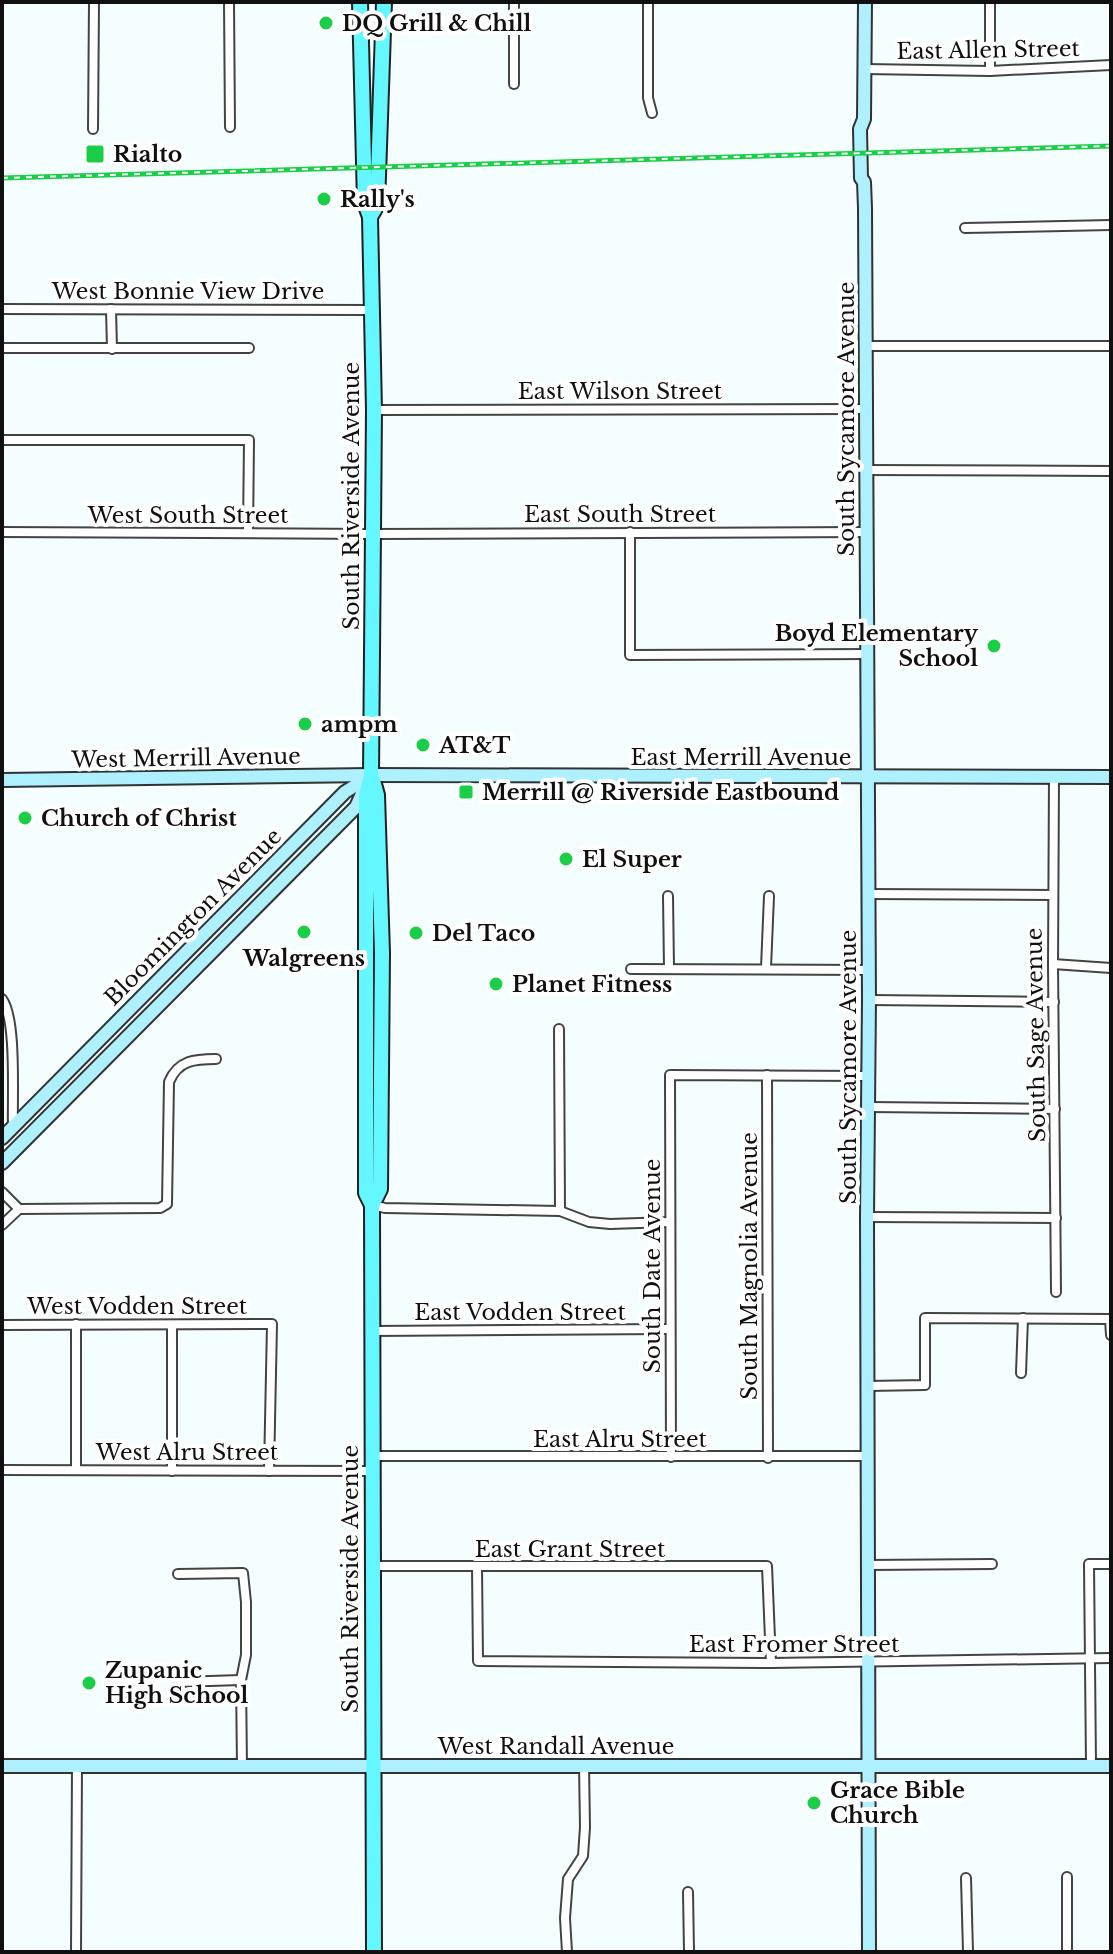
<svg xmlns="http://www.w3.org/2000/svg" width="1113" height="1954" viewBox="0 0 1113 1954" font-family="'Libre Baskerville',serif">
	<style>
		.lines { fill: none; stroke-linecap: round; stroke-linejoin: round }
		.street-casing { stroke: #434343; stroke-width: 12 }
		.secondary-casing { stroke: #323232; stroke-width: 16 }
		.primary-casing { stroke: #212121; stroke-width: 18 }
		.street { stroke: #fff; stroke-width: 8 }
		.secondary { stroke: #aff0ff; stroke-width: 12 }
		.primary { stroke: #64f7ff; stroke-width: 14 }
		.rail-casing { stroke: #1ace47; stroke-width: 5 }
		.rail { stroke: #fff; stroke-width: 2; stroke-dasharray: 6; stroke-linecap: butt }
		.poi-dot { fill: #1ace47; stroke: #fff; stroke-width: 3 }
		.labels { text-anchor: middle; dominant-baseline: central; stroke-width: 8; stroke-linejoin: round; paint-order: stroke }
		.poi-label { font-size: 22px; font-weight: bold; fill: #101010; stroke: #fff; text-anchor: start }
		.street-label { font-size: 22px; fill: #101010; stroke: #fff }
	</style>
	<rect width="100%" height="100%" fill="#f4feff"/>
	<g class="lines">
		<g class="street-casing">
			<g id="street">
				<path d="M229,2L230,127"/>
				<path d="M514,2V84"/>
				<path d="M648,2V98L652,113"/>
				<path d="M865,69L990,71L1111,65"/>
				<path d="M990,71V2"/>
				<path d="M93,129L94,2"/>
				<path d="M965,228L1111,225"/>
				<path d="M2,309L373,310"/>
				<path d="M111,309L112,349"/>
				<path d="M865,346H1111"/>
				<path d="M2,348H249"/>
				<path d="M374,410L865,409"/>
				<path d="M2,440H249L248,533"/>
				<path d="M865,470L1111,471"/>
				<path d="M2,532L374,534L866,532"/>
				<path d="M630,532V655L867,654"/>
				<path d="M1054,777L1053,964L1056,1292"/>
				<path d="M869,894L1053,895"/>
				<path d="M668,896L669,968"/>
				<path d="M1053,964L1111,968"/>
				<path d="M766,968L769,896"/>
				<path d="M631,969L869,970"/>
				<path d="M2,999C17,1019 12,1099 13,1128"/>
				<path d="M869,1000L1054,1002"/>
				<path d="M559,1029L560,1211"/>
				<path d="M767,1075L768,1458"/>
				<path d="M868,1107L1055,1109"/>
				<path d="M2,1192L19,1209"/>
				<path d="M372,1205L385,1208L560,1211L589,1222L610,1224L670,1222"/>
				<path d="M867,1217L1056,1218"/>
				<path d="M2,1225L19,1209L160,1208L167,1204L169,1082C178,1060 195,1059 216,1059"/>
				<path d="M76,1324V1469"/>
				<path d="M2,1325L272,1324L269,1471"/>
				<path d="M172,1325V1471"/>
				<path d="M372,1331L669,1329"/>
				<path d="M1021,1373L1023,1318"/>
				<path d="M868,1386L925,1385V1318L1110,1319L1111,1335"/>
				<path d="M372,1456H868"/>
				<path d="M671,1457L670,1075L868,1076"/>
				<path d="M2,1470L372,1471"/>
				<path d="M868,1565L992,1564"/>
				<path d="M373,1566H767L771,1663"/>
				<path d="M477,1567L478,1661L771,1663L1111,1658"/>
				<path d="M178,1574L243,1573L246,1602V1655L241,1680L242,1767"/>
				<path d="M179,1682L241,1680"/>
				<path d="M1091,1765L1089,1564H1111"/>
				<path d="M966,1878L968,1952"/>
				<path d="M688,1892L689,1952"/>
				<path d="M76,1952L77,1767"/>
				<path d="M567,1952L565,1918L568,1879L583,1856L585,1827L584,1765"/>
				<path d="M1067,1952V1877"/>
			</g>
		</g>
		<g class="secondary-casing">
			<g id="secondary">
				<path d="M865,2L864,119L860,129L861,178L864,182L865,208L869,1000L867,1217L869,1952"/>
				<path d="M2,780L371,775L1111,777"/>
				<path d="M2,1138L345,792L369,777"/>
				<path d="M2,1163L356,807L366,785"/>
				<path d="M2,1766H1111"/>
			</g>
		</g>
		<g class="primary-casing">
			<g id="primary">
				<path d="M360,2L365,203L370,217L374,410L371,775L366,795V1193L372,1205L374,1952"/>
				<path d="M370,217L377,205L384,2"/>
				<path d="M372,1205L380,1189L382,953L377,795L372,777"/>
			</g>
		</g>
		<use href="#street" class="street"/>
		<use href="#secondary" class="secondary"/>
		<use href="#primary" class="primary"/>
		<g class="rail-casing">
			<path id="rail" d="M2,178L1111,146"/>
		</g>
		<use href="#rail" class="rail"/>
	</g>
	<g class="poi-dot">
		<circle cx="326" cy="23" r="8"/>
		<rect x="85" y="144" width="20" height="20" rx="4"/>
		<circle cx="324" cy="199" r="8"/>
		<circle cx="994" cy="646" r="8"/>
		<circle cx="305" cy="724" r="8"/>
		<circle cx="423" cy="745" r="8"/>
		<rect x="458" y="784" width="16" height="16" rx="4"/>
		<circle cx="25" cy="818" r="8"/>
		<circle cx="566" cy="859" r="8"/>
		<circle cx="304" cy="932" r="8"/>
		<circle cx="416" cy="933" r="8"/>
		<circle cx="496" cy="984" r="8"/>
		<circle cx="89" cy="1683" r="8"/>
		<circle cx="814" cy="1803" r="8"/>
	</g>
	<g class="labels">
		<g class="poi-label">
			<text x="342" y="23">DQ Grill &amp; Chill</text>
			<text x="113" y="154">Rialto</text>
			<text x="340" y="199">Rally's</text>
			<text x="978" y="633" text-anchor="end">Boyd Elementary<tspan x="978" dy="25">School</tspan></text>
			<text x="321" y="724">ampm</text>
			<text x="439" y="745">AT&amp;T</text>
			<text x="482" y="792">Merrill @ Riverside Eastbound</text>
			<text x="41" y="818">Church of Christ</text>
			<text x="582" y="859">El Super</text>
			<text x="432" y="933">Del Taco</text>
			<text x="304" y="958" text-anchor="middle">Walgreens</text>
			<text x="512" y="984">Planet Fitness</text>
			<text x="105" y="1670">Zupanic<tspan x="105" dy="25">High School</tspan></text>
			<text x="830" y="1790">Grace Bible<tspan x="830" dy="25">Church</tspan></text>
		</g>
		<g class="street-label">
			<text transform="translate(988 50) rotate(-1)">East Allen Street</text>
			<text x="188" y="291">West Bonnie View Drive</text>
			<text x="620" y="391">East Wilson Street</text>
			<text transform="translate(846 419) rotate(-90)">South Sycamore Avenue</text>
			<text transform="translate(351 496) rotate(-90)">South Riverside Avenue</text>
			<text x="620" y="514">East South Street</text>
			<text x="188" y="515">West South Street</text>
			<text x="741" y="757">East Merrill Avenue</text>
			<text transform="translate(186 758) rotate(-1)">West Merrill Avenue</text>
			<text transform="translate(193 917) rotate(-45)">Bloomington Avenue</text>
			<text transform="translate(1036 1035) rotate(-91)">South Sage Avenue</text>
			<text transform="translate(848 1067) rotate(-90)">South Sycamore Avenue</text>
			<text transform="translate(652 1266) rotate(-90)">South Date Avenue</text>
			<text transform="translate(749 1266) rotate(-90)">South Magnolia Avenue</text>
			<text x="137" y="1306">West Vodden Street</text>
			<text x="520" y="1312">East Vodden Street</text>
			<text x="620" y="1439">East Alru Street</text>
			<text x="187" y="1452">West Alru Street</text>
			<text x="570" y="1549">East Grant Street</text>
			<text transform="translate(350 1579) rotate(-90)">South Riverside Avenue</text>
			<text x="794" y="1644">East Fromer Street</text>
			<text x="556" y="1746">West Randall Avenue</text>
		</g>
	</g>
	<rect width="1113" height="1954" fill="none" stroke="#101010" stroke-width="8"/>
</svg>
